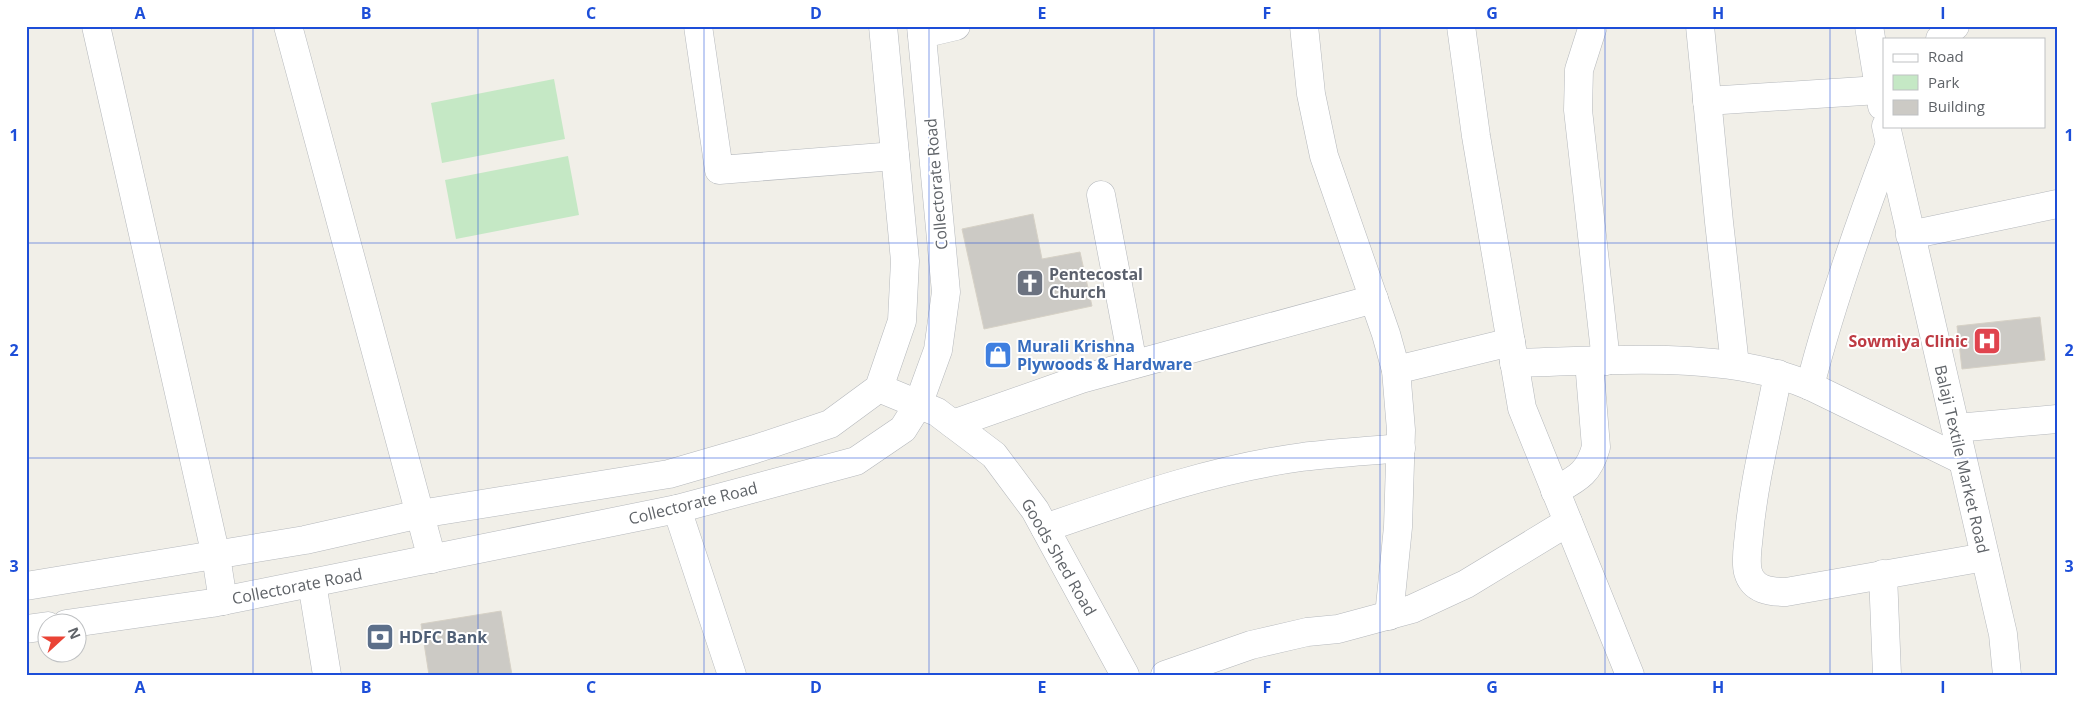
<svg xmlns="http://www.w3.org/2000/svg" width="2083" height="701" viewBox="0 0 2083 701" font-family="'Open Sans',sans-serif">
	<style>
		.green { fill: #c5e8c5 }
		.building { fill: #cccac5; stroke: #d6d1c6 }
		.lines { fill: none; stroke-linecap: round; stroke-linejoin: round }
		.minor-casing { stroke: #b5b8bc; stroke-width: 29 }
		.minor { stroke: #fff; stroke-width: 28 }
		.grid { fill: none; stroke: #1d4ed8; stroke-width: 1; stroke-opacity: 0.55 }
		.labels { text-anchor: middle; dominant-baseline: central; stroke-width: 4; stroke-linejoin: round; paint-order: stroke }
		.street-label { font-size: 16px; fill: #5f6368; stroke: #fff }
		.worship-label { font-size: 16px; font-weight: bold; fill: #5b616d; stroke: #fff; text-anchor: start }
		.health-label { font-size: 16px; font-weight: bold; fill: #be3a42; stroke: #fff; text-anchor: end }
		.shop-label { font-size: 16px; font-weight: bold; fill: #366cbe; stroke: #fff; text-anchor: start }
		.service-label { font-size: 16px; font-weight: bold; fill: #4e5e75; stroke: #fff; text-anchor: start }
		.neatline { fill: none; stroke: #1d4ed8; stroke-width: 2 }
		.grid-label { font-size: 16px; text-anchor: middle; font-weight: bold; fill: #1d4ed8 }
	</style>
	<rect width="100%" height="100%" fill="#f1efe8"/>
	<g class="green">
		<path d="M554,79L565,139L442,163L431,103Z"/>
		<path d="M568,156L579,215L456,239L445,180Z"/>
	</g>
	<g class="building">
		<path d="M1033,214L1042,259L1080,252L1092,306L984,329L962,229Z"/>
		<path d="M2040,317L2045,360L1962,369L1957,326Z"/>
		<path d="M501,611L512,675H429L421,624Z"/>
	</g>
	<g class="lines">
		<g class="minor-casing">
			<g id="minor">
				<path d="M96,26L216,556L223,601"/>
				<path d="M288,26L432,559"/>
				<path d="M698,26L719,170L895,156"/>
				<path d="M1304,26L1311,94L1324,156L1386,334L1396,370L1401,430L1398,527L1389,616"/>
				<path d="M1461,26L1476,136L1522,408L1630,675"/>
				<path d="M1593,26L1579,70L1578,110L1606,361"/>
				<path d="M1700,26L1719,222L1735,365"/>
				<path d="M1869,26L1882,106"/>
				<path d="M922,34L956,26"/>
				<path d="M1940,39L1955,26"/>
				<path d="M1707,101L1879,90L1884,86"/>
				<path d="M1886,126L2003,634L2007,675"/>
				<path d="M1101,195L1133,364"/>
				<path d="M1910,235L2057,204"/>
				<path d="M1514,363C1605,361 1726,349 1810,386L1962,460"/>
				<path d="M1396,370L1511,342"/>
				<path d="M1778,374C1768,427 1754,480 1749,534C1748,546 1745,561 1748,572C1753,590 1770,592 1786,592L1985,557"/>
				<path d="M1810,386C1831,304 1859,225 1889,146"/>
				<path d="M879,388L937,412L994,455L1035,510L1125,675"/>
				<path d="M953,424L1081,379L1374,299"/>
				<path d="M1956,428L2057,419"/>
				<path d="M1555,491C1578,478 1589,473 1596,447L1589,361"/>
				<path d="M677,509L732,675"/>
				<path d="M1045,528C1129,499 1213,469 1302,457C1335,453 1368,451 1401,448"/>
				<path d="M1883,574L1887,675"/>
				<path d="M312,583L327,675"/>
				<path d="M26,586L305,540L420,514L669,474L755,449L830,424L879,388L902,321L905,261L883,26"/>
				<path d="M66,624L212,603L677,509L856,461L903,429L918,405L938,350L946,292L921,26"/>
				<path d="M26,629L48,626"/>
				<path d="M1165,675L1251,645L1307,632L1338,629L1412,609L1466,584L1568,522"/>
			</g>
		</g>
		<use href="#minor" class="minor"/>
	</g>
	<path class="grid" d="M253,26V675M478,26V675M704,26V675M929,26V675M1154,26V675M1380,26V675M1605,26V675M1830,26V675M26,243H2057M26,458H2057"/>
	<defs>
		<g id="church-square" transform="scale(1.4375)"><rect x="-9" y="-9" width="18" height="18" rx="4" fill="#6b7280" stroke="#fff"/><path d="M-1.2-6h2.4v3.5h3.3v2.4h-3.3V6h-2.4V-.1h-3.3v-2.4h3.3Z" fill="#fff"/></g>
		<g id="hospital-square" transform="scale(1.4375)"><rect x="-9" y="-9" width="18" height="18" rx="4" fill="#e0444e" stroke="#fff"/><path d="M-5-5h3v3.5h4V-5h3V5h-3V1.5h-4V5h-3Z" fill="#fff"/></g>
		<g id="shop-square" transform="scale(1.4375)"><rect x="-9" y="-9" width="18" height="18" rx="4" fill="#3f7fe0" stroke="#fff"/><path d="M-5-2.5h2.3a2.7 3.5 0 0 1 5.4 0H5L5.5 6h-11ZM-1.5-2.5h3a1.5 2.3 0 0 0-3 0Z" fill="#fff"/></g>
		<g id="bank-square" transform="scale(1.4375)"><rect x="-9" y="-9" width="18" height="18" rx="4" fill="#5c6f8a" stroke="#fff"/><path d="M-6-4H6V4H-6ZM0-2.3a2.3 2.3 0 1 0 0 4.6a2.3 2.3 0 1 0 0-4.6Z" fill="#fff"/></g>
	</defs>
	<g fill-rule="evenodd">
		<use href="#church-square" x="1030" y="283"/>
		<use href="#hospital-square" x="1987" y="341"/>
		<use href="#shop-square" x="998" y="355"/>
		<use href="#bank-square" x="380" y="637"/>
	</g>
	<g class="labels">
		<g class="street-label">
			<text transform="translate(936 184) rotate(-95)">Collectorate Road</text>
			<text transform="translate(1962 459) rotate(77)">Balaji Textile Market Road</text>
			<text transform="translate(693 503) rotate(-14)">Collectorate Road</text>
			<text transform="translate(1059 557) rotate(60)">Goods Shed Road</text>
			<text transform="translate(297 586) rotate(-11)">Collectorate Road</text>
		</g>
		<g class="worship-label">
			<text x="1049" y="274">Pentecostal<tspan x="1049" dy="18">Church</tspan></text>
		</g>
		<g class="health-label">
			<text x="1968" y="341">Sowmiya Clinic</text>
		</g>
		<g class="shop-label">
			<text x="1017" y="346">Murali Krishna<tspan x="1017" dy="18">Plywoods &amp; Hardware</tspan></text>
		</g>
		<g class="service-label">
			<text x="399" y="637">HDFC Bank</text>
		</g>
	</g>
	<rect width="2083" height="701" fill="none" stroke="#ffffff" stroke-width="55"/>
	<rect x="1883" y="38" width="162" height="90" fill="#ffffff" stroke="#bfc1c3"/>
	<rect x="1893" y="54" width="25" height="8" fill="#ffffff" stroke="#bfc1c3"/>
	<text x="1928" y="62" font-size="15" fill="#5f6368">Road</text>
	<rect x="1893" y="75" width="25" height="15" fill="#c5e8c5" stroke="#bfc1c3"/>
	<text x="1928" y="88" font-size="15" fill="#5f6368">Park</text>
	<rect x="1893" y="100" width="25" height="15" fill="#cccac5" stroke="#bfc1c3"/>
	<text x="1928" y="112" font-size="15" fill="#5f6368">Building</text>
	<g transform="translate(62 638) rotate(69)"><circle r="24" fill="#ffffff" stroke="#bfc1c3"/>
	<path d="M0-4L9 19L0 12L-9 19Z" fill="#ea4335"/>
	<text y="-8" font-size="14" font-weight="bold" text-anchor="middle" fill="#5f6368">N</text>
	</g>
	<rect x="28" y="28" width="2028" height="646" class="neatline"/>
	<g class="grid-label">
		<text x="140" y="19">A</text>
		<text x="366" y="19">B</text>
		<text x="591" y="19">C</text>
		<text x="816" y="19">D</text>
		<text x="1042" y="19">E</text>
		<text x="1267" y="19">F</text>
		<text x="1492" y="19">G</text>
		<text x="1718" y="19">H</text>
		<text x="1943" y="19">I</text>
		<text x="14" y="141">1</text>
		<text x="2069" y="141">1</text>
		<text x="14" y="356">2</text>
		<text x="2069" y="356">2</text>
		<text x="14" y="572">3</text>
		<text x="2069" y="572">3</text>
		<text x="140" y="693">A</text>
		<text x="366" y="693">B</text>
		<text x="591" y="693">C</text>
		<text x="816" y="693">D</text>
		<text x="1042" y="693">E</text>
		<text x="1267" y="693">F</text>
		<text x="1492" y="693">G</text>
		<text x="1718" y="693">H</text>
		<text x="1943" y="693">I</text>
	</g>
</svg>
